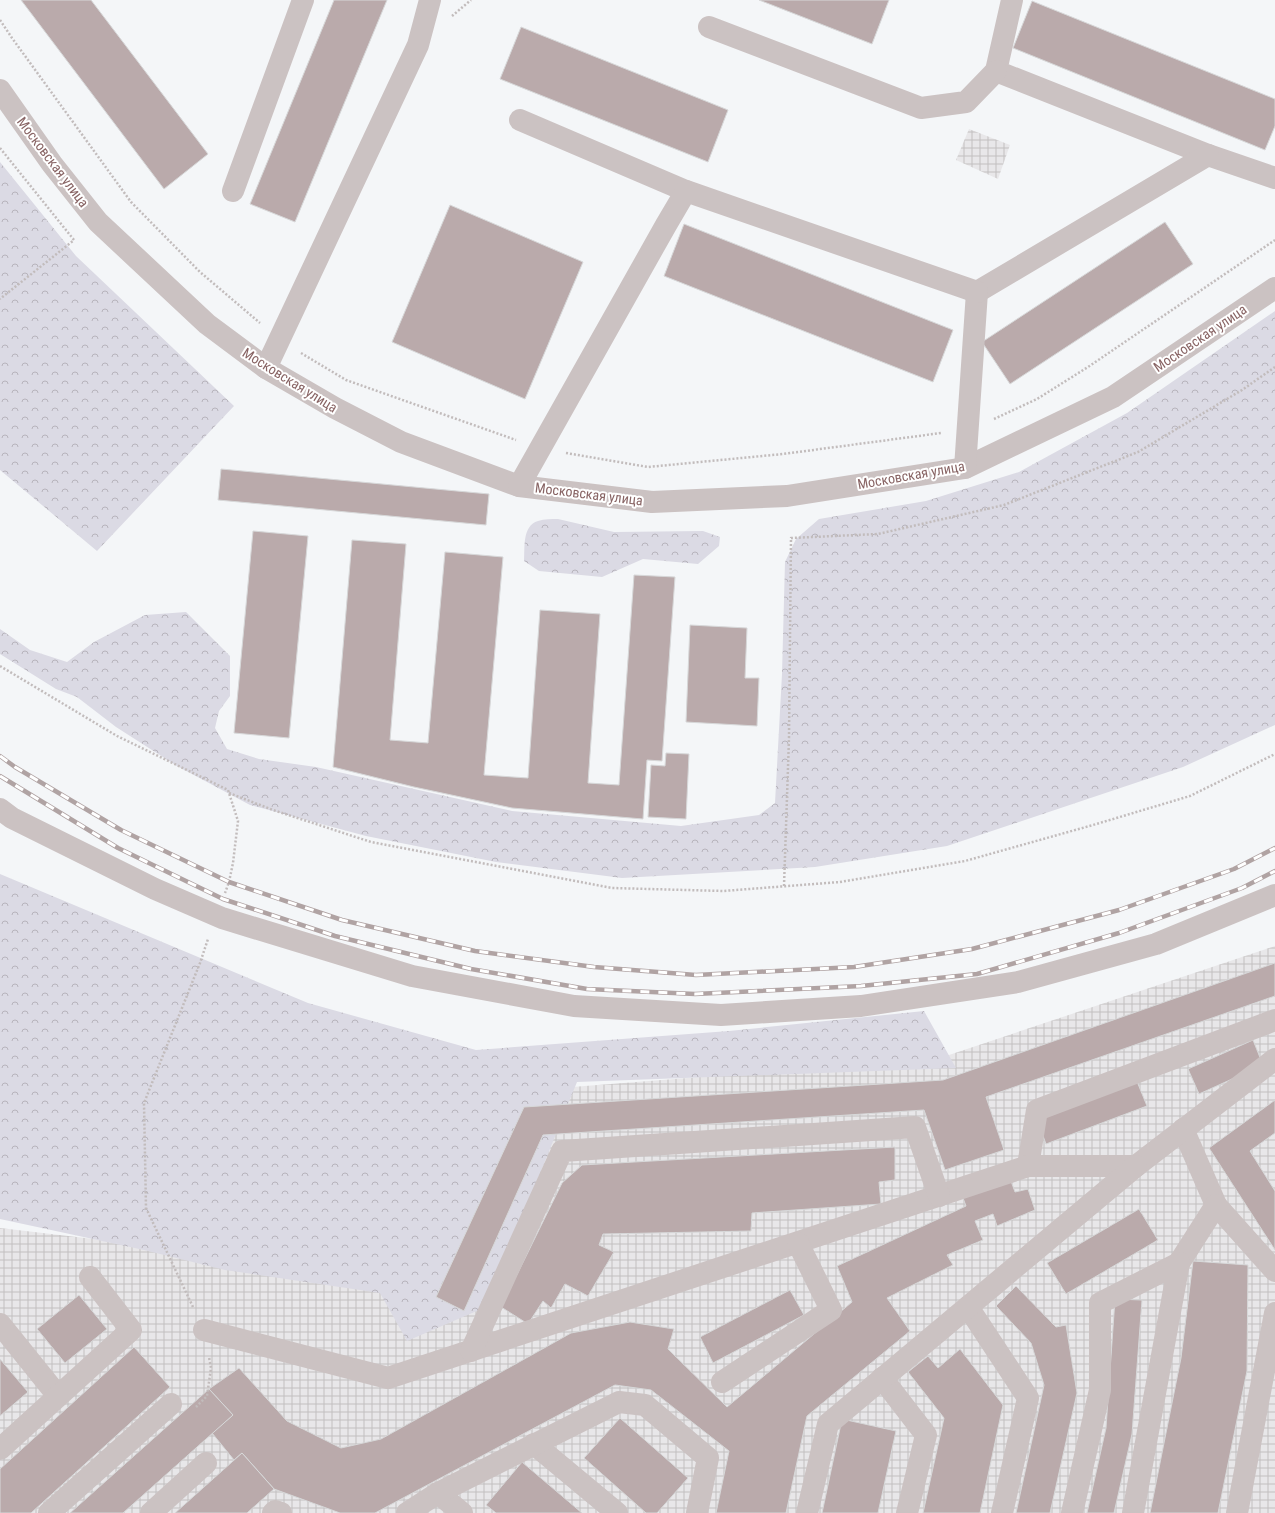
<svg xmlns="http://www.w3.org/2000/svg" width="1275" height="1513" viewBox="0 0 1275 1513" font-family="'Roboto Condensed',sans-serif">
	<style>
		.industrial { fill: url(#industrial-grid) }
		.forest { fill: url(#forest-crowns) }
		.building { fill: #baaaab; stroke: #d7d8d9 }
		.lines { fill: none; stroke-linecap: round; stroke-linejoin: round }
		.path { stroke: #c2bcbc; stroke-width: 2.5; stroke-dasharray: 2 2; stroke-linecap: butt }
		.minor { stroke: #cbc2c2; stroke-width: 22 }
		.rail-casing { stroke: #b0a3a3; stroke-width: 4.5 }
		.rail { stroke: #fff; stroke-width: 3; stroke-dasharray: 9; stroke-linecap: butt }
		.labels { text-anchor: middle; dominant-baseline: central; stroke-width: 4; stroke-linejoin: round; paint-order: stroke }
		.street-label { font-size: 14px; fill: #886464; stroke: #fff }
	</style>
	<defs>
		<pattern id="industrial-grid" width="8" height="8" patternUnits="userSpaceOnUse"><rect width="8" height="8" fill="#e8e7e9"/><path d="M0 4h8M4 0v8" fill="none" stroke="#c2bfc0"/></pattern>
		<pattern id="forest-crowns" width="20" height="18" patternUnits="userSpaceOnUse"><rect width="20" height="18" fill="#dbdae4"/><path d="M2 6a3 3 0 1 1 6 0M12 15a3 3 0 1 1 6 0" fill="none" stroke="#b7b4bc"/></pattern>
	</defs>
	<rect width="100%" height="100%" fill="#f4f6f8"/>
	<g class="industrial">
		<path d="M969,129L1010,145L998,179L956,160Z"/>
		<path d="M1275,946V1513H0V1228L411,1276L484,1094L940,1058Z"/>
	</g>
	<g class="forest">
		<path d="M0,162L76,256L234,406L97,551L0,470Z"/>
		<path d="M1275,311V725L1183,767L947,846L815,867L622,878L496,862L366,836L250,805L177,766L116,727L77,697L56,689L0,654V629L30,650L67,662L94,642L145,615L186,612L230,656V696L219,711L215,728L227,749L259,759L316,767L512,811L681,826L759,815L775,803L782,674L785,562L796,539L819,519L926,501L1019,472L1127,413Z"/>
		<path d="M558,519L614,532L703,531L720,537L719,546L698,564L643,559L602,577L539,571L524,561C525,547 522,526 538,521C544,519 552,519 558,519Z"/>
		<path d="M0,874L308,1003L476,1050L729,1031L924,1011L956,1068L577,1082L486,1307L407,1341L380,1293L225,1270L144,1250L0,1219Z"/>
	</g>
	<g class="building">
		<path d="M21,0H91L208,154L164,189Z"/>
		<path d="M334,0H387L295,222L250,204Z"/>
		<path d="M759,0H889L872,44Z"/>
		<path d="M1032,1L1275,99V126L1265,150L1013,48Z"/>
		<path d="M521,27L728,110L708,162L500,79Z"/>
		<path d="M450,205L583,262L525,399L392,342Z"/>
		<path d="M1165,222L1193,264L1010,384L982,342Z"/>
		<path d="M684,224L953,330L933,382L664,276Z"/>
		<path d="M221,469L489,494L486,525L218,500Z"/>
		<path d="M253,531L308,536L289,738L234,733Z"/>
		<path d="M352,540L406,544L390,740L428,743L445,552L503,557L484,775L528,778L540,610L600,614L588,783L619,785L634,575L675,577L662,761L647,760L643,819L512,808L414,787L333,767Z"/>
		<path d="M690,625L747,628L745,678H759L757,726L686,722Z"/>
		<path d="M666,753L689,754L686,819L648,817L651,765L665,766Z"/>
		<path d="M1275,963V996L986,1097L1004,1150L945,1170L924,1110L543,1135L464,1311L436,1297L524,1107L943,1080Z"/>
		<path d="M1253,1040L1263,1065L1199,1094L1188,1069Z"/>
		<path d="M1136,1079L1147,1106L1046,1144L1036,1117Z"/>
		<path d="M1275,1100V1133L1250,1151L1275,1191V1250L1209,1148Z"/>
		<path d="M895,1147V1180L879,1182L881,1204L752,1213L751,1231L603,1234L599,1245L614,1252L588,1296L565,1284L551,1308L543,1301L528,1324L501,1307L562,1183L582,1165Z"/>
		<path d="M1011,1181L1015,1192L1028,1189L1035,1210L997,1226L993,1214L975,1221L983,1240L947,1255L953,1265L887,1298L910,1331L807,1416L786,1513H716L729,1451L651,1390L615,1385L375,1513H340L274,1489L242,1453L234,1460L212,1433L233,1415L209,1389L239,1368L287,1421L341,1448L381,1439L571,1333L630,1322L674,1329L668,1349L727,1407L852,1302L837,1266L966,1206L963,1198Z"/>
		<path d="M1139,1209L1158,1240L1066,1294L1047,1263Z"/>
		<path d="M1193,1261L1248,1265L1247,1371L1218,1513H1150L1181,1358Z"/>
		<path d="M1016,1286L1056,1327L1066,1325L1077,1393L1050,1513H1016L1044,1385L1031,1343L996,1306Z"/>
		<path d="M790,1290L804,1315L713,1363L700,1337Z"/>
		<path d="M79,1295L107,1329L65,1363L37,1329Z"/>
		<path d="M1115,1299L1142,1300L1132,1434L1114,1513H1087L1106,1428Z"/>
		<path d="M134,1347L170,1387L31,1513H0V1469Z"/>
		<path d="M960,1349L1003,1405L980,1513H923L944,1418L908,1372L928,1356L938,1368Z"/>
		<path d="M0,1359L28,1392L0,1416Z"/>
		<path d="M209,1389L233,1415L123,1513H70Z"/>
		<path d="M620,1418L688,1478L657,1513H646L584,1458Z"/>
		<path d="M842,1419L896,1431L878,1513H822Z"/>
		<path d="M242,1453L274,1489L247,1513H175Z"/>
		<path d="M522,1462L582,1513H496L486,1505Z"/>
	</g>
	<g class="lines">
		<g class="path">
			<path d="M452,16L471,0"/>
			<path d="M0,20L12,38L131,202L200,272L260,323"/>
			<path d="M0,148L74,240L0,299"/>
			<path d="M301,353L346,380L516,440"/>
			<path d="M994,419L1037,399L1088,367L1275,240"/>
			<path d="M566,453L648,467L783,454L941,433"/>
			<path d="M0,666L117,736L228,790L238,821L233,863L229,882L225,893"/>
			<path d="M229,793L273,810L371,842L612,888L723,891L840,882L965,861L1093,825L1190,796L1275,754"/>
			<path d="M784,886L789,738L791,538L878,534L1004,505L1138,452L1242,390L1275,367"/>
			<path d="M193,1307L146,1208L144,1103L200,963L208,939"/>
			<path d="M196,1407L207,1396L211,1368L209,1357"/>
		</g>
		<g class="minor">
			<path d="M1012,0L996,71L1208,155L1275,178"/>
			<path d="M709,27L921,108L966,102L996,71"/>
			<path d="M0,90L52,164L98,222L207,324L266,368L335,408L401,442L519,486L652,502L787,496L965,468L1113,397L1275,288"/>
			<path d="M520,120L686,191"/>
			<path d="M233,191L303,0"/>
			<path d="M977,292L1208,155"/>
			<path d="M266,368L418,45L430,0"/>
			<path d="M965,468L977,292"/>
			<path d="M519,486L666,225L686,191L977,292"/>
			<path d="M0,809L12,818L155,889L222,918L412,976L574,1006L721,1015L861,1006L1018,982L1156,944L1275,895"/>
			<path d="M1183,1129L1216,1205"/>
			<path d="M1028,1166L1037,1110L1275,1020"/>
			<path d="M1179,1263L1216,1205L1275,1271"/>
			<path d="M968,1307L1028,1398L1002,1513"/>
			<path d="M0,1324L58,1396"/>
			<path d="M204,1330L388,1378L1028,1166H1136L1275,1059"/>
			<path d="M471,1351L562,1151L915,1127L939,1196"/>
			<path d="M882,1378L926,1435L907,1513"/>
			<path d="M722,1382L831,1310L798,1243"/>
			<path d="M534,1444L617,1513"/>
			<path d="M0,1449L131,1330L90,1277"/>
			<path d="M438,1493L462,1513"/>
			<path d="M49,1513L171,1404"/>
			<path d="M151,1513L206,1463"/>
			<path d="M273,1513L275,1511L281,1513"/>
			<path d="M407,1513L438,1493L619,1402L645,1405L708,1458L697,1513"/>
			<path d="M807,1513L828,1424L1136,1166"/>
			<path d="M1072,1513L1100,1390V1303L1179,1263L1133,1513"/>
			<path d="M1237,1513L1275,1313"/>
		</g>
		<g class="rail-casing">
			<g id="rail">
				<path d="M0,756L15,767L121,830L229,882L342,920L475,951L594,967L696,975L854,967L972,949L1119,910L1234,869L1275,848"/>
				<path d="M0,776L118,848L223,899L335,936L471,969L587,989L695,994L861,986L977,974L1119,933L1242,888L1275,871"/>
			</g>
		</g>
		<use href="#rail" class="rail"/>
	</g>
	<g class="labels">
		<g class="street-label">
			<text transform="translate(53 162) rotate(53)">Московская улица</text>
			<text transform="translate(1200 338) rotate(-34)">Московская улица</text>
			<text transform="translate(290 380) rotate(32)">Московская улица</text>
			<text transform="translate(911 475) rotate(-10)">Московская улица</text>
			<text transform="translate(589 494) rotate(7)">Московская улица</text>
		</g>
	</g>
</svg>
